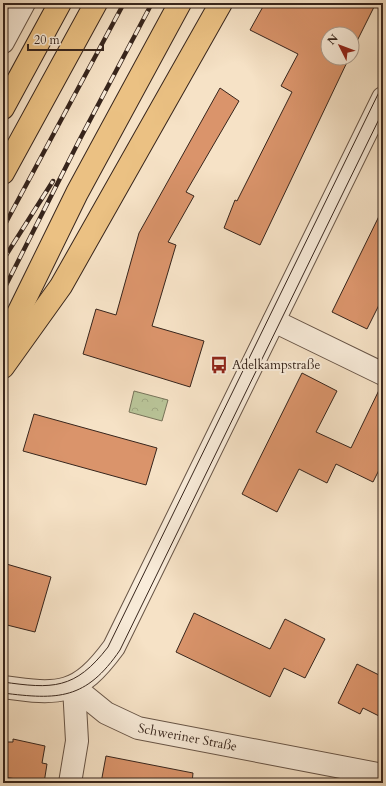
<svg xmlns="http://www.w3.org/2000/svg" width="386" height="786" viewBox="0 0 386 786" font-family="Cardo,serif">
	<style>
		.park { fill: url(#park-crowns); stroke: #78745a }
		.building { fill: #da946b; stroke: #37251c }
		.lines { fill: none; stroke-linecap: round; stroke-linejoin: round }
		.minor-casing { stroke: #675446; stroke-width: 24 }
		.highway-casing { stroke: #37251c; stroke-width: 24 }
		.minor { stroke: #f9ecda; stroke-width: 22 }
		.highway { stroke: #ebc183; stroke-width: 22 }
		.tram { stroke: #37251c; stroke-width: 1 }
		.rail-casing { stroke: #37251c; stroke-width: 4.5 }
		.rail { stroke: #f9ecda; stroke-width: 3; stroke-dasharray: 9; stroke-linecap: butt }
		.labels { text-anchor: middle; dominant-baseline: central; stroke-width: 4; stroke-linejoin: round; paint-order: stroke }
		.poi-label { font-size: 13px; fill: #37251c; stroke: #f9ecda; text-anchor: start }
		.street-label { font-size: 13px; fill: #37251c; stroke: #f9ecda }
	</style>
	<defs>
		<pattern id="park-crowns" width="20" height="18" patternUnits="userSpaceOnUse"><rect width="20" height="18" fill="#b9c498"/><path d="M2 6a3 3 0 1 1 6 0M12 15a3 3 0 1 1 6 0" fill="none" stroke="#a0a882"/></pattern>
	</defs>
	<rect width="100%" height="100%" fill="#f6e2c6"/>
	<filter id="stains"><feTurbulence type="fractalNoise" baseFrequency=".005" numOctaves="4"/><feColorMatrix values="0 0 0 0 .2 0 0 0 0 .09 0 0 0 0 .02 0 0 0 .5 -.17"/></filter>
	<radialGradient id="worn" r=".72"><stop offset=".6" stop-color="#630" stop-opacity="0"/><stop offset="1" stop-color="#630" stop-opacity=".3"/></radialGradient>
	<path class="park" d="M134,391L168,400L162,421L129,412Z"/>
	<g class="building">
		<path d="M265,3H376L352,51V34H328V58H349L260,245L224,228L235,200L237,201L292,92L281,86L298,54L250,30Z"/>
		<path d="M220,88L239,101L186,192L194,196L168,242L176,245L152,326L204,341L190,387L83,354L96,309L116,315L139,233Z"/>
		<path d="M383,208V297L367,329L332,312Z"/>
		<path d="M302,373L337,391L316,432L351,448L381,386H383V462L373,482L336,464L327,483L299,469L277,512L242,494Z"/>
		<path d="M34,414L157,448L146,485L23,451Z"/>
		<path d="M3,563L51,577L35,632L3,624Z"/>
		<path d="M194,613L270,649L285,619L325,639L305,678L284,668L270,697L176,652Z"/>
		<path d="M357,664L383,677V718L363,708L360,714L338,703Z"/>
		<path d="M13,739L45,746L42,763L47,764L44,783L3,777V742H13Z"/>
		<path d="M106,756L193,773L192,783H101Z"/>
	</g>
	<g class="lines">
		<g class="minor-casing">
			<g id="minor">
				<path d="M3,42L24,3"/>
				<path d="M274,321L383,374"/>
				<path d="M3,687C60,695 78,696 114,647L383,98"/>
				<path id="s1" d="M74,687L106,713L138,728L383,775"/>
				<path d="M70,783L77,741L74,687"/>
			</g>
		</g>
		<g class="highway-casing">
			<g id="highway">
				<path d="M3,108L60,3"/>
				<path d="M3,173L96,3"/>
				<path d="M3,344L77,193L180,3"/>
				<path d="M3,367L61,286L221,3"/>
			</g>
		</g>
		<use href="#minor" class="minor"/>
		<use href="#highway" class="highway"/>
		<g class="tram">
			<path d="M3,682C52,689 75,690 108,647L383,84"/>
			<path d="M3,693C58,700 86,700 120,650L383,111"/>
		</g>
		<g class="rail-casing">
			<g id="rail">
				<path d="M3,228L124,3"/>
				<path d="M3,260L53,181"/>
				<path d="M3,291L80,139L152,3"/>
			</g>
		</g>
		<use href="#rail" class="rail"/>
	</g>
	<defs>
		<g id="bus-bare" transform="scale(1.38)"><path d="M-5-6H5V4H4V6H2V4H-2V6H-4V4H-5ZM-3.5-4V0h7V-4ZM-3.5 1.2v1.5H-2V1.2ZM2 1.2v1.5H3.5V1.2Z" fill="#8f2418" stroke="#f9ecda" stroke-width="2.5" paint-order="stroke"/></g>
	</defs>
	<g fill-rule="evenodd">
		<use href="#bus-bare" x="219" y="365"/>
	</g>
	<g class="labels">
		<g class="poi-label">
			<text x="232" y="365">Adelkampstraße</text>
		</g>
		<g class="street-label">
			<text stroke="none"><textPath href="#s1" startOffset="127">Schweriner Straße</textPath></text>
		</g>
	</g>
	<rect width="386" height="786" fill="none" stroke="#f6e2c6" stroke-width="16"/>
	<rect x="4" y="4" width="378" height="778" fill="none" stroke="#37251c" stroke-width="2"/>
	<rect x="8" y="8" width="370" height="770" fill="none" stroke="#37251c"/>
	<g transform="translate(340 46) rotate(312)"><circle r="19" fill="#f9ecda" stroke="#ab9c8e"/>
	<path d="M0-3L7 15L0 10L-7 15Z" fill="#8f2418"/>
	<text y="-6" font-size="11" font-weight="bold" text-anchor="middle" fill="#37251c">N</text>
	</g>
	<path d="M28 44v6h75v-6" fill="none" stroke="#37251c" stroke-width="2"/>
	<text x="34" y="44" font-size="12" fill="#37251c" stroke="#f9ecda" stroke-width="3" paint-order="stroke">20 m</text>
	<rect width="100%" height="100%" filter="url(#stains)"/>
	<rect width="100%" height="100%" fill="url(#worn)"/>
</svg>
